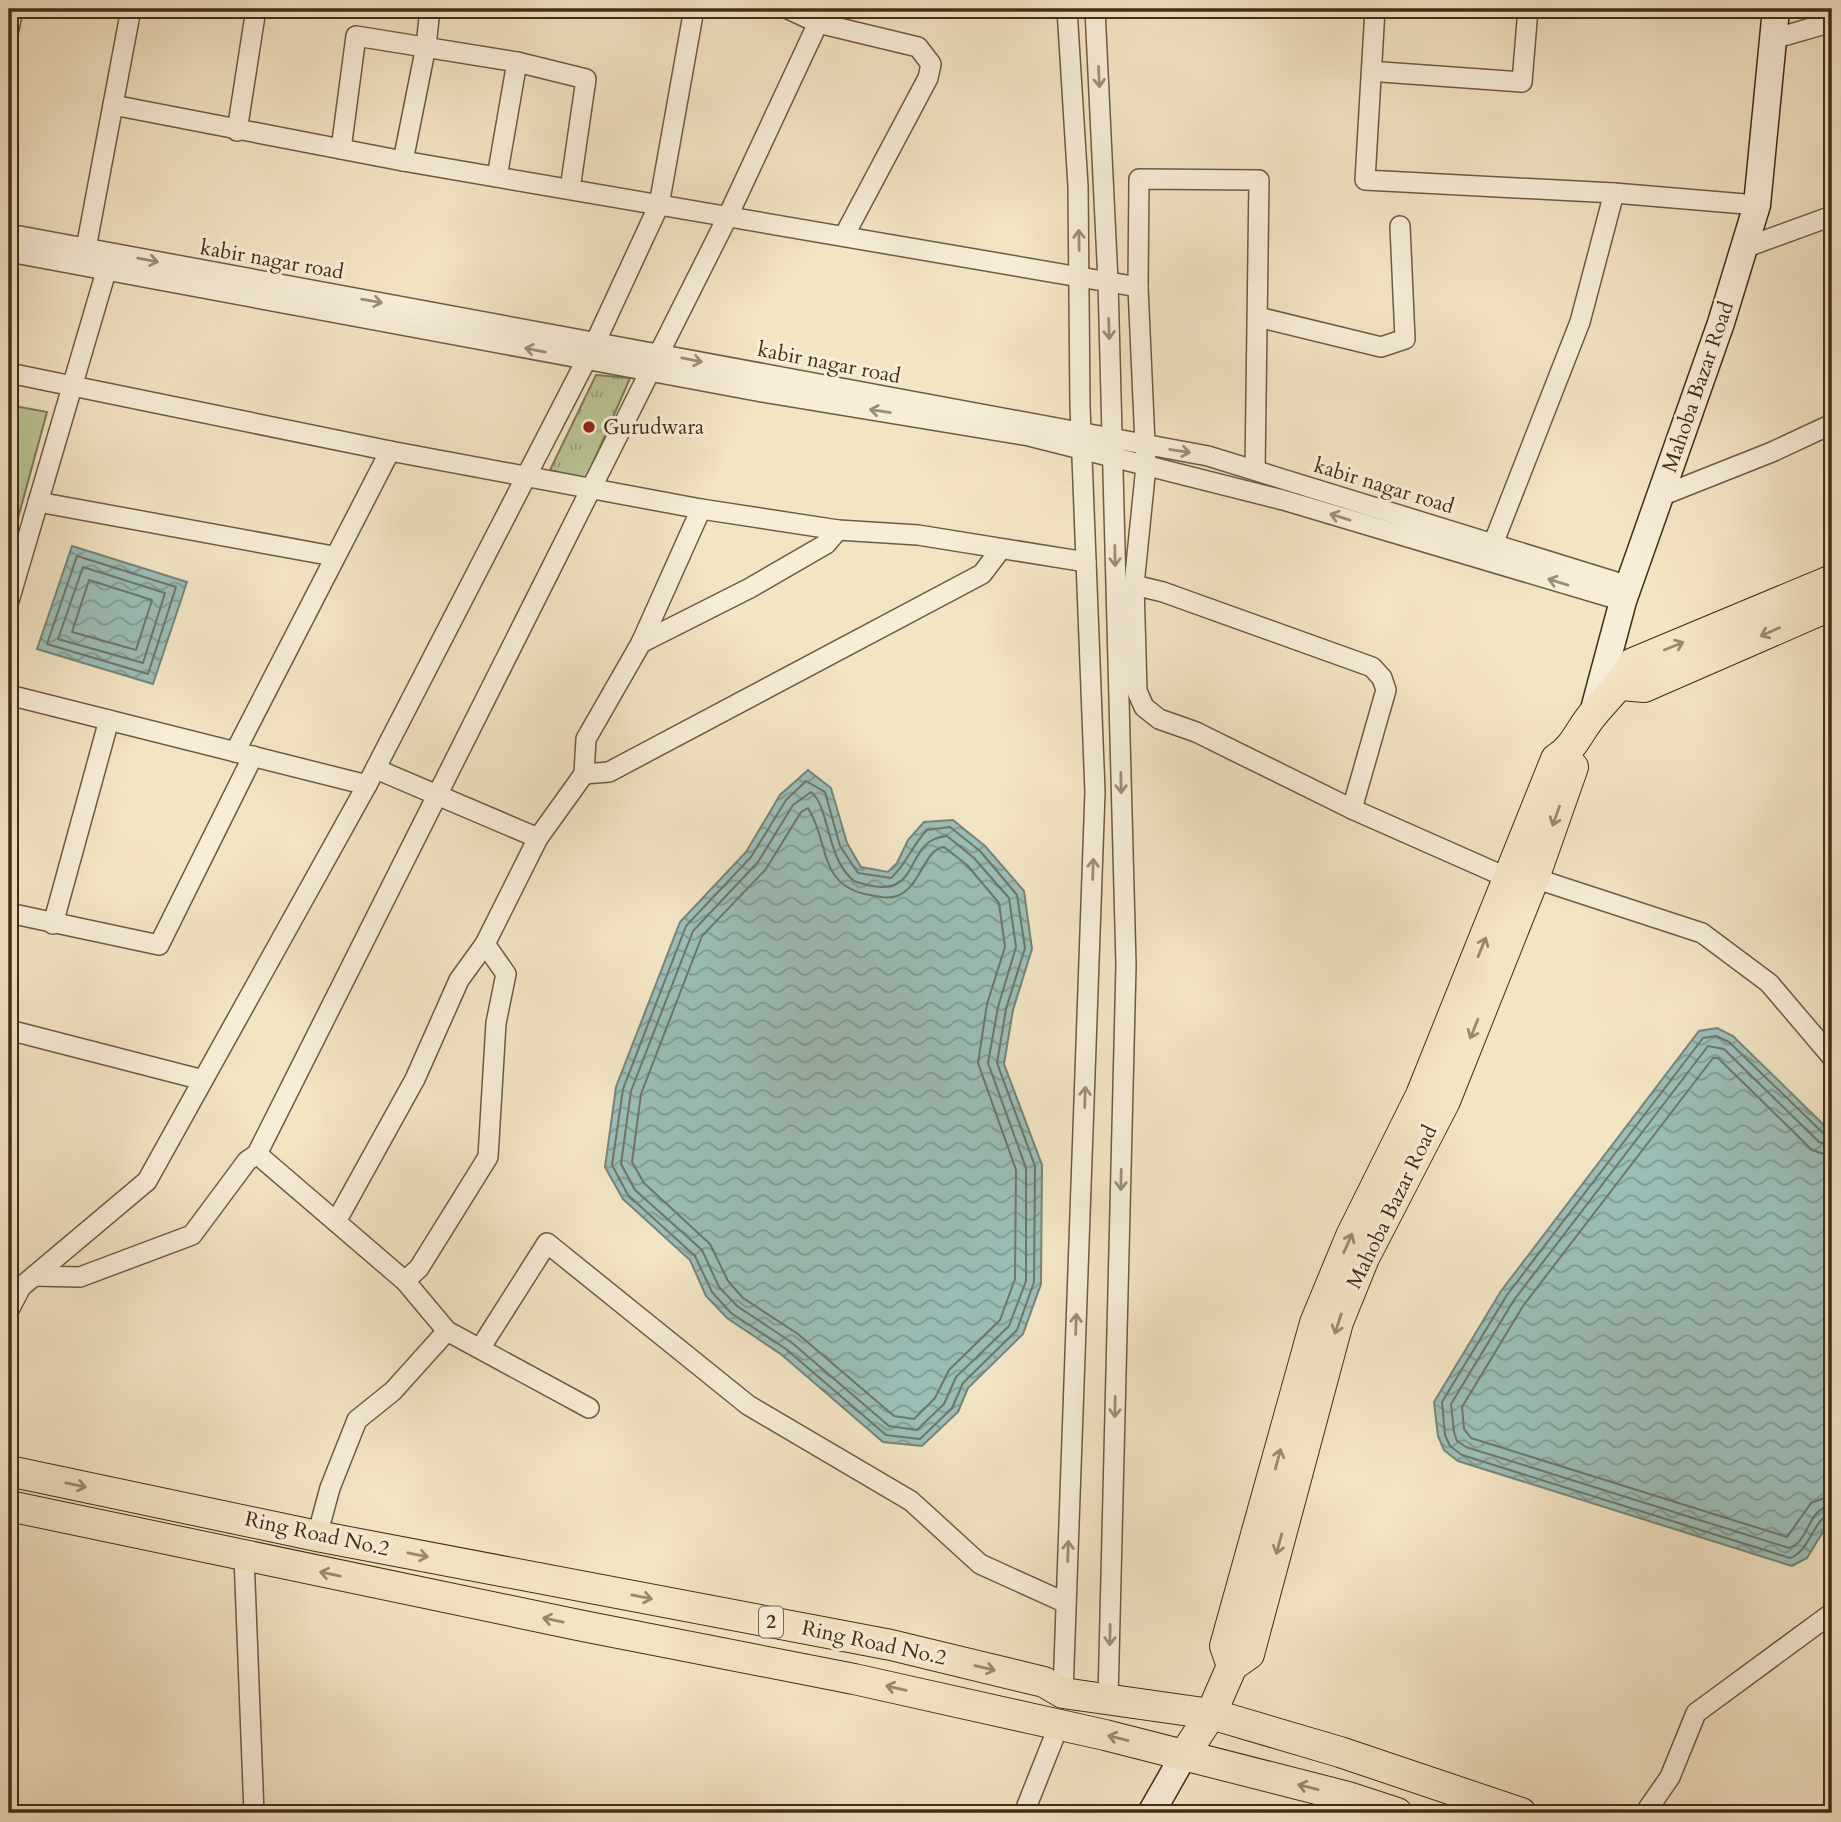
<svg xmlns="http://www.w3.org/2000/svg" width="1841" height="1822" viewBox="0 0 1841 1822" font-family="Cardo,serif">
	<style>
		.grass { fill: url(#grass-tufts); stroke: #7e7856; stroke-width: 2 }
		.green { fill: #bac494; stroke: #7e7856; stroke-width: 2 }
		.water { fill: url(#water-waves); stroke: #778477; stroke-width: 2 }
		.lines { fill: none; stroke-linecap: round; stroke-linejoin: round }
		.shore { stroke: #6e7667; stroke-width: 2 }
		.street-casing { stroke: #6e5b42; stroke-width: 22 }
		.secondary-casing { stroke: #412d17; stroke-width: 29 }
		.primary-casing { stroke: #412d17; stroke-width: 32 }
		.street { stroke: #f7edd9; stroke-width: 19 }
		.secondary { stroke: #f7edd9; stroke-width: 26 }
		.primary { stroke: #f3e4c4; stroke-width: 30 }
		.oneway { stroke: #9c8d78 }
		.oneway2 { stroke: #9a886e }
		.poi-dot { fill: #8f2418; stroke: #f7edd9; stroke-width: 2.5 }
		.labels { text-anchor: middle; dominant-baseline: central; stroke-width: 6; stroke-linejoin: round; paint-order: stroke }
		.shield { fill: #f7edd9; stroke: #786751; stroke-width: 2 }
		.shield-label { font-size: 19px; font-weight: bold; fill: #412d17 }
		.street-label { font-size: 21px; fill: #412d17; stroke: #f7edd9 }
		.poi-label { font-size: 21px; fill: #412d17; stroke: #f7edd9; text-anchor: start }
	</style>
	<defs>
		<pattern id="grass-tufts" width="24" height="20" patternUnits="userSpaceOnUse" patternTransform="scale(1.75)"><rect width="24" height="20" fill="#bac494"/><path d="M3 7l-1-3M5 7V3M7 7l1-3M15 17l-1-3M17 17v-4M19 17l1-3" fill="none" stroke="#99a078"/></pattern>
		<pattern id="water-waves" width="16" height="10" patternUnits="userSpaceOnUse" patternTransform="scale(1.75)"><rect width="16" height="10" fill="#9bbeb7"/><path d="M0 5q4-4 8 0t8 0" fill="none" stroke="#809b94"/></pattern>
	</defs>
	<rect width="100%" height="100%" fill="#f3e4c4"/>
	<filter id="stains"><feTurbulence type="fractalNoise" baseFrequency=".00286" numOctaves="4"/><feColorMatrix values="0 0 0 0 .2 0 0 0 0 .09 0 0 0 0 .02 0 0 0 .5 -.17"/></filter>
	<radialGradient id="worn" r=".72"><stop offset=".6" stop-color="#630" stop-opacity="0"/><stop offset="1" stop-color="#630" stop-opacity=".3"/></radialGradient>
	<path class="grass" d="M596,375L630,378L586,479L550,470Z"/>
	<path class="green" d="M9,405L47,412L9,551Z"/>
	<g class="water">
		<path d="M72,546L187,582L153,684L37,649Z"/>
		<path d="M808,770L831,788L847,843L861,867L888,872L897,863L908,840L924,822L953,820L985,846L1024,891L1032,949L1013,1010L1004,1064L1042,1165L1041,1284L1023,1334L968,1388L958,1412L922,1446L883,1442L782,1355L727,1318L706,1296L690,1260L623,1199L605,1167L616,1087L680,922L746,852L780,795Z"/>
		<path d="M1717,1028L1733,1036L1832,1133V1517L1807,1558L1792,1566L1458,1461L1444,1450L1438,1436L1434,1402L1501,1291L1699,1031Z"/>
	</g>
	<g class="lines">
		<g class="shore">
			<path d="M77,556L176,587L148,674L47,644Z"/>
			<path d="M83,567L165,593L143,663L58,639Z"/>
			<path d="M89,580L152,600L136,650L72,632Z"/>
			<path d="M806,781L825,792L840,846L858,873L891,878C907,864 912,845 927,830L950,827L980,851L1017,895L1025,948L1006,1009L997,1063L1035,1166L1034,1282L1017,1330L963,1383L952,1408L920,1439L886,1435L786,1349L731,1313L712,1292L695,1256L628,1195L612,1165L623,1089L686,926L751,857L786,800Z"/>
			<path d="M811,792C830,807 826,859 854,881C927,907 899,840 947,836L974,858L1009,898L1016,947L998,1007L988,1063L1026,1168V1281L1009,1326L956,1377L944,1404L917,1430L889,1426L791,1342L737,1306L719,1287L702,1250L635,1190L621,1164L631,1091L693,931L758,862L793,805Z"/>
			<path d="M808,808C830,842 817,886 870,895C879,897 888,899 897,896C921,887 924,849 944,847L967,865L999,903L1005,947L987,1004L978,1063L1016,1170L1015,1279L1000,1320L949,1370L935,1398L914,1419L894,1416L798,1334L743,1298L728,1281L710,1244L644,1183L632,1162L641,1094L702,936L766,869L801,812Z"/>
			<path d="M1832,1137L1825,1135L1729,1042L1716,1036L1703,1038L1507,1295L1442,1402L1445,1435L1450,1446L1462,1455L1790,1558C1811,1551 1813,1517 1832,1514"/>
			<path d="M1832,1146L1819,1142L1724,1049L1708,1046L1514,1300L1451,1404L1454,1432L1457,1441L1466,1447L1789,1548C1810,1542 1807,1507 1832,1506"/>
			<path d="M1832,1157L1812,1150L1718,1058H1713L1523,1306L1462,1407L1464,1429L1471,1438L1787,1537L1811,1503L1832,1495"/>
		</g>
		<g class="street-casing">
			<g id="street">
				<path d="M788,9L818,23L918,47L931,64L928,78L844,236"/>
				<path d="M1095,9L1108,282L1126,965L1108,1699"/>
				<path d="M1375,9L1365,180L1614,193L1580,322L1493,544"/>
				<path d="M9,29L13,9"/>
				<path d="M1773,39L1832,22"/>
				<path d="M1382,72L1522,82L1528,9"/>
				<path d="M113,105L403,161L1138,287"/>
				<path d="M237,131L256,9"/>
				<path d="M341,149L356,36L517,62L586,79L570,189"/>
				<path d="M403,161L426,46L430,9"/>
				<path d="M497,177L517,62"/>
				<path d="M1614,193L1757,205"/>
				<path d="M9,234L1208,456L1629,586"/>
				<path d="M1744,248L1832,216"/>
				<path d="M9,252L768,393L1029,436L1283,500L1623,601"/>
				<path d="M84,259L131,9"/>
				<path d="M1258,317L1381,347L1405,339L1400,226"/>
				<path d="M9,373L390,451"/>
				<path d="M1255,470L1259,180L1139,179L1138,287L1146,466L1134,585L1163,592L1372,667L1382,678L1386,690L1352,809"/>
				<path d="M1661,496L1772,452L1832,424"/>
				<path d="M38,502L333,556"/>
				<path d="M1134,585L1137,691L1144,707L1159,719L1196,732L1352,809L1508,878H1534L1702,933L1769,983L1832,1057"/>
				<path d="M9,601L110,258"/>
				<path d="M641,643L701,509"/>
				<path d="M9,695L367,785L595,343L659,205L694,9"/>
				<path d="M235,752L390,451L701,509L838,530L918,535L1086,562"/>
				<path d="M376,769L538,838"/>
				<path d="M584,774L609,772L982,574L1001,549"/>
				<path d="M9,913L159,945L253,756"/>
				<path d="M53,924L109,720"/>
				<path d="M9,1030L203,1080"/>
				<path d="M257,1154L405,1281L447,1331L589,1408"/>
				<path d="M337,1220L415,1079L459,980L485,944L538,838L584,774L586,739L641,643L750,588L826,544L838,530"/>
				<path d="M34,1276L80,1277L192,1235L247,1161L257,1154L727,218L818,23"/>
				<path d="M405,1281L419,1268L488,1157L496,1023L506,974L485,944"/>
				<path d="M9,1310L21,1287L147,1181L367,785"/>
				<path d="M481,1347L547,1243L748,1405L911,1501L980,1564L1066,1603"/>
				<path d="M317,1536L330,1488L357,1420L393,1391L447,1331"/>
				<path d="M244,1556L254,1813"/>
				<path d="M1063,1693L1095,792L1080,406L1078,186L1067,9"/>
				<path d="M1024,1813L1059,1725"/>
				<path d="M1645,1813L1670,1777L1696,1713L1832,1613"/>
			</g>
		</g>
		<g class="secondary-casing">
			<g id="secondary">
				<path d="M1593,713L1623,601L1721,323L1757,205L1776,9"/>
				<path d="M1151,1813L1184,1755"/>
			</g>
		</g>
		<g class="primary-casing">
			<g id="primary">
				<path d="M1622,685L1644,687L1832,605"/>
				<path d="M9,1471L317,1536L891,1645L1044,1682L1063,1693L1211,1714L1340,1752L1521,1813"/>
				<path d="M9,1506L583,1626L854,1679L1105,1735L1348,1797L1397,1813"/>
				<path d="M1232,1666L1225,1646L1315,1323L1351,1236L1421,1095L1556,759C1575,748 1580,728 1595,712C1609,695 1623,683 1633,663L1832,580"/>
				<path d="M1184,1755L1211,1714L1232,1666L1249,1654L1338,1322L1364,1258L1445,1101L1534,878L1573,767"/>
			</g>
		</g>
		<use href="#street" class="street"/>
		<use href="#secondary" class="secondary"/>
		<use href="#primary" class="primary"/>
	</g>
	<defs><path id="oneway-shaft" d="M-6 0H5M1.5-3L5.5 0L1.5 3" fill="none" stroke-width="1.6" stroke-linecap="round" stroke-linejoin="round" transform="scale(1.75)"/></defs>
	<g class="oneway">
		<use href="#oneway-shaft" transform="translate(1099 77) rotate(87)"/>
		<use href="#oneway-shaft" transform="translate(1079 240) rotate(-91)"/>
		<use href="#oneway-shaft" transform="translate(148 260) rotate(10)"/>
		<use href="#oneway-shaft" transform="translate(372 301) rotate(10)"/>
		<use href="#oneway-shaft" transform="translate(1109 329) rotate(88)"/>
		<use href="#oneway-shaft" transform="translate(535 350) rotate(-169)"/>
		<use href="#oneway-shaft" transform="translate(692 360) rotate(11)"/>
		<use href="#oneway-shaft" transform="translate(880 411) rotate(-171)"/>
		<use href="#oneway-shaft" transform="translate(1180 451) rotate(9)"/>
		<use href="#oneway-shaft" transform="translate(1340 517) rotate(-163)"/>
		<use href="#oneway-shaft" transform="translate(1115 556) rotate(89)"/>
		<use href="#oneway-shaft" transform="translate(1558 582) rotate(-163)"/>
		<use href="#oneway-shaft" transform="translate(1121 783) rotate(89)"/>
		<use href="#oneway-shaft" transform="translate(1093 869) rotate(-88)"/>
		<use href="#oneway-shaft" transform="translate(1085 1097) rotate(-88)"/>
		<use href="#oneway-shaft" transform="translate(1121 1180) rotate(91)"/>
		<use href="#oneway-shaft" transform="translate(1076 1324) rotate(-88)"/>
		<use href="#oneway-shaft" transform="translate(1115 1407) rotate(91)"/>
		<use href="#oneway-shaft" transform="translate(1068 1551) rotate(-88)"/>
		<use href="#oneway-shaft" transform="translate(1110 1635) rotate(91)"/>
	</g>
	<g class="oneway2">
		<use href="#oneway-shaft" transform="translate(1770 632) rotate(156)"/>
		<use href="#oneway-shaft" transform="translate(1674 646) rotate(-22)"/>
		<use href="#oneway-shaft" transform="translate(1556 816) rotate(110)"/>
		<use href="#oneway-shaft" transform="translate(1482 947) rotate(-68)"/>
		<use href="#oneway-shaft" transform="translate(1474 1029) rotate(112)"/>
		<use href="#oneway-shaft" transform="translate(1348 1243) rotate(-66)"/>
		<use href="#oneway-shaft" transform="translate(1338 1324) rotate(108)"/>
		<use href="#oneway-shaft" transform="translate(1278 1459) rotate(-75)"/>
		<use href="#oneway-shaft" transform="translate(76 1485) rotate(12)"/>
		<use href="#oneway-shaft" transform="translate(1279 1544) rotate(105)"/>
		<use href="#oneway-shaft" transform="translate(418 1555) rotate(11)"/>
		<use href="#oneway-shaft" transform="translate(330 1574) rotate(-168)"/>
		<use href="#oneway-shaft" transform="translate(642 1597) rotate(11)"/>
		<use href="#oneway-shaft" transform="translate(553 1620) rotate(-168)"/>
		<use href="#oneway-shaft" transform="translate(985 1668) rotate(13)"/>
		<use href="#oneway-shaft" transform="translate(896 1688) rotate(-167)"/>
		<use href="#oneway-shaft" transform="translate(1118 1738) rotate(-166)"/>
		<use href="#oneway-shaft" transform="translate(1308 1787) rotate(-166)"/>
	</g>
	<circle class="poi-dot" cx="589" cy="427" r="7"/>
	<g class="labels">
		<rect class="shield" x="759" y="1606.5" width="24" height="31" rx="5"/>
		<g class="shield-label">
			<text x="771" y="1622">2</text>
		</g>
		<g class="street-label">
			<text transform="translate(272 260) rotate(10)">kabir nagar road</text>
			<text transform="translate(829 363) rotate(11)">kabir nagar road</text>
			<text transform="translate(1698 387) rotate(-71)">Mahoba Bazar Road</text>
			<text transform="translate(1384 486) rotate(17)">kabir nagar road</text>
			<text transform="translate(1392 1207) rotate(-64)">Mahoba Bazar Road</text>
			<text transform="translate(317 1534) rotate(12)">Ring Road No.2</text>
			<text transform="translate(874 1643) rotate(12)">Ring Road No.2</text>
		</g>
		<g class="poi-label">
			<text x="603" y="427">Gurudwara</text>
		</g>
	</g>
	<rect width="1841" height="1822" fill="none" stroke="#f3e4c4" stroke-width="35"/>
	<rect x="10" y="10" width="1820" height="1801" fill="none" stroke="#412d17" stroke-width="3.5"/>
	<rect x="18" y="18" width="1806" height="1787" fill="none" stroke="#412d17" stroke-width="2"/>
	<rect width="100%" height="100%" filter="url(#stains)"/>
	<rect width="100%" height="100%" fill="url(#worn)"/>
</svg>
